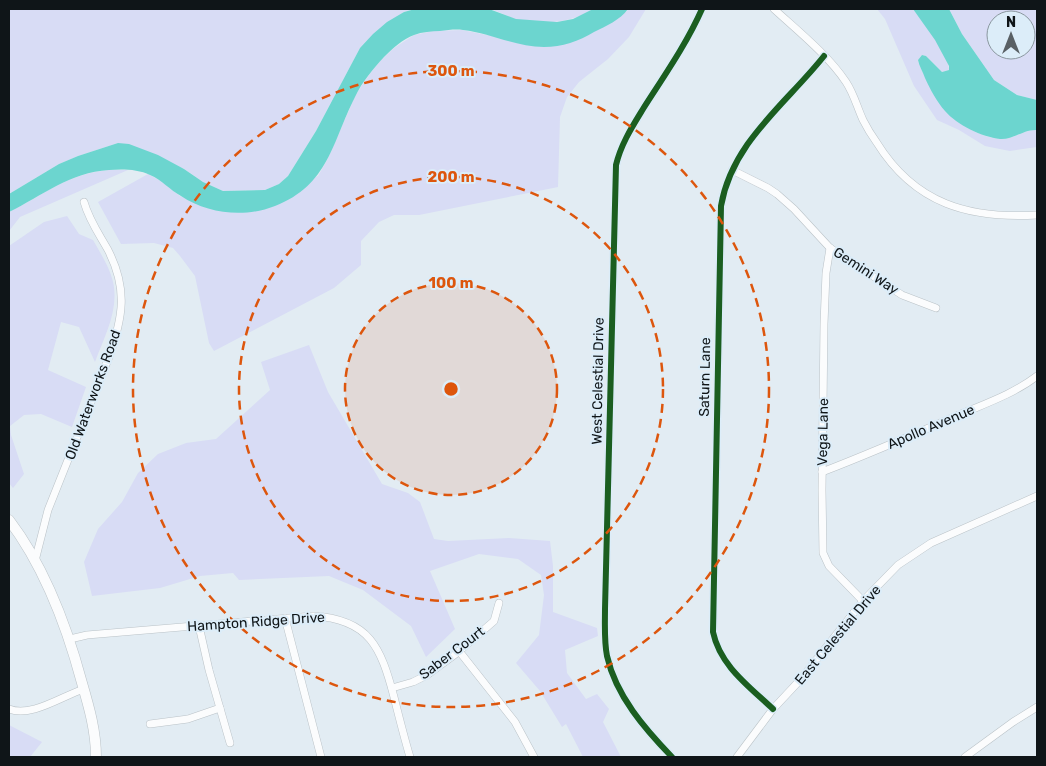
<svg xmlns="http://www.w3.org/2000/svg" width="1046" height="766" viewBox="0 0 1046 766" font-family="Rubik,sans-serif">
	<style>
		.green { fill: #d8dcf5; fill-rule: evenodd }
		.water { fill: #6cd5cf }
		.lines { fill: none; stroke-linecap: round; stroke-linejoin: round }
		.street-casing { stroke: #bac2c7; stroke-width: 8 }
		.secondary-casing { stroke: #bac2c7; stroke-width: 11 }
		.street { stroke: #fbfcfd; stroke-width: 7 }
		.secondary { stroke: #fbfcfd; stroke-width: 10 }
		.cycleway-casing { stroke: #dcedf9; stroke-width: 9 }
		.cycleway { stroke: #1b5e20; stroke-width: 6 }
		.ring { fill: none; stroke: #dd560d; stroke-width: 2.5; stroke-dasharray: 9 6 }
		.labels { text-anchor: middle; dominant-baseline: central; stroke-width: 4; stroke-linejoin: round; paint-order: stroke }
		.street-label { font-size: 14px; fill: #0f1518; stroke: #dcedf9 }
		.centre { fill: #dd560d; stroke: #dcedf9; stroke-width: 2.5 }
		.ring-label { font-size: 15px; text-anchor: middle; font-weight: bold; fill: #dd560d; stroke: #dcedf9; stroke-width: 4; stroke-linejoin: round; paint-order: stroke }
	</style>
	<rect width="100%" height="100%" fill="#e2ecf3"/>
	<g class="green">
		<path d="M9,9H415L404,12L360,48L316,131L288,176L279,184L265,190L223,191L203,182L184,169L118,143L78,156L59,164L9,194Z"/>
		<path d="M489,9H593C574,23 537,26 515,19C506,16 498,11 489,9Z"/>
		<path d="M628,9H646L629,37L608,59L579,82L567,97L560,117L558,187L419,215H394L379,222L361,241V265L334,288L214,351L209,343L195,276L180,256L173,248L154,243L121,244L98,202L148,174L161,181L180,196L219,211L318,176L327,160L356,94L371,72L382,59L394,48L414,35L433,31L462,30L487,35L626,12Z"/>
		<path d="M877,9H913C923,23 949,52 949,70L942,72L926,56L922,55L918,60L919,64C934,97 960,135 1000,139C1014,140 1024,129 1037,130V147L1010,151L985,146L959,130L937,120L914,86L885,19Z"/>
		<path d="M949,9H1037V100L1017,95L994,80L962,34ZM996,20H1026V50H996Z"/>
		<path d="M109,170H128L20,217L9,231V212C46,194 66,174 109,170Z"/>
		<path d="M67,216L79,234L93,240C99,251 107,263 111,275C122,305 105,335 95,362L79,327L61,322L48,370L86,387L72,427L41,414L24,415L10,426L11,435L24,474L13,488L9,483V246L44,222Z"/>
		<path d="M309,345L328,392L382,484L408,493L420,502L434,539L448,541L509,538L550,541L553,566V612L597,628L598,636L565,650L567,673L586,699L597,694L609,709L603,722L621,757H583L566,724L562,727L540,691L516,663L539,635L544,595L541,575L518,559L479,554L430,571L455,629L426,657L411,626L363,590L329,576L239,580L233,573L200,576L160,588L92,596L84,562L98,529L122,502L138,473L158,454L186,443L216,439L270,390L261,362Z"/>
		<path d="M9,725L42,742L30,757H9Z"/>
	</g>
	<g class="water">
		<path d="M415,9H489L516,19L557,22L573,19L593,9H628C620,20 606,26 594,32C579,41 562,47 544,47C516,47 490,33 463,30C456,29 448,30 440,31C432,31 422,32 414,35C403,39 392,49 384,57C373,69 362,82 355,97C332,142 329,185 275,206C245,218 208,214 181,196C170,190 162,180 150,175C138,169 122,169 109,170C70,172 42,196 9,212V194L59,164L78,156L118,143L129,144L158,155L184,169L203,182L223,191L265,190L279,184L288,176L316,131L360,48L373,34L387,22L404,12Z"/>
		<path d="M913,9H949L962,34L994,80L1017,95L1037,100V130C1024,129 1013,140 1000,139C982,137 957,125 945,111C937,102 930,89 925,78C923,72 919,66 918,60L922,55L926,56L942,72L949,70V66L935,40Z"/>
	</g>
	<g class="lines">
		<g class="street-casing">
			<g id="street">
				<path d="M774,9C798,31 828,55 846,82C854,94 857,107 863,120C867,128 872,136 877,143C915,204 969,219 1037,215"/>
				<path d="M732,170L768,188L777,194L794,209L830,248L902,295L936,308"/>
				<path d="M830,248L826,273L824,324L822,490L823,553L829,566L863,601"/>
				<path d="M822,472C869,454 915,434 961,414C987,403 1015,393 1037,376"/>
				<path d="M35,561L48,510L109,357C123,317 128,289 108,250C99,234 89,220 84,202"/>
				<path d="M285,618L321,757"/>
				<path d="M199,626L209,670L230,743"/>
				<path d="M70,639L87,635L313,616C370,619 381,648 394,697C399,717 404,737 410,757"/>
				<path d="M459,651L515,722L534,757"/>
				<path d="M392,688L413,682L427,675L457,653L494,621L499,603"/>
				<path d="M9,709C31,718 62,696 84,689"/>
				<path d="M773,709C750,687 720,666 713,632L721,206C732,142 786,104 824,56"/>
				<path d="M150,724L188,719L220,708"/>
				<path d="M672,757C645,729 616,696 607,656C604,641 605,624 605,609L616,165C621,144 632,127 643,109C664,76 686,45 702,9"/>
				<path d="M737,757L773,709L801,679L863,601L898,565L931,543L1037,496"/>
				<path d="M965,757L1013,722L1037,707"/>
			</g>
		</g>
		<g class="secondary-casing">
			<path id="secondary" d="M9,520C44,566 67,627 82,683C89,707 96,731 96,757"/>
		</g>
		<use href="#street" class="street"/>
		<use href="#secondary" class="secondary"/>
		<g class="cycleway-casing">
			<g id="cycleway">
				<path d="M773,709C750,687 720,666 713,632L721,206C732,142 786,104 824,56"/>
				<path d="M672,757C645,729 616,696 607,656C604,641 605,624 605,609L616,165C621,144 632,127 643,109C664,76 686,45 702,9"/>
			</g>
		</g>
		<use href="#cycleway" class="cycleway"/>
	</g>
	<circle cx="451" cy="389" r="106" fill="#dd560d" fill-opacity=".12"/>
	<g class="ring">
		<circle cx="451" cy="389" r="106"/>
		<circle cx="451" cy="389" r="212"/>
		<circle cx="451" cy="389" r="318"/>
	</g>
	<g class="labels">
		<g class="street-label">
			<text transform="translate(866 271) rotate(33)">Gemini Way</text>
			<text transform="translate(705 377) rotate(-89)">Saturn Lane</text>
			<text transform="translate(598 381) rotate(-89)">West Celestial Drive</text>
			<text transform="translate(93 395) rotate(-70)">Old Waterworks Road</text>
			<text transform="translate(931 427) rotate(-23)">Apollo Avenue</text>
			<text transform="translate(823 432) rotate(-89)">Vega Lane</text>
			<text transform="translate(256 622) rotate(-4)">Hampton Ridge Drive</text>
			<text transform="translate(838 635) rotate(-50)">East Celestial Drive</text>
			<text transform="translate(452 653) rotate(-37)">Saber Court</text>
		</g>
	</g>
	<circle cx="451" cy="389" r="8" class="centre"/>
	<g class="ring-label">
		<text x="451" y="76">300 m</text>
		<text x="451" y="182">200 m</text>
		<text x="451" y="288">100 m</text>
	</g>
	<rect width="1046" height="766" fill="none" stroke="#0f1518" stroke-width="20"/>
	<g transform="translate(1011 35)"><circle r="24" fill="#dcedf9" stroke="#8a979f"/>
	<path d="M0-4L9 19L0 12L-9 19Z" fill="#596065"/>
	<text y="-8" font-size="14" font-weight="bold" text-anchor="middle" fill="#0f1518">N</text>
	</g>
</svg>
